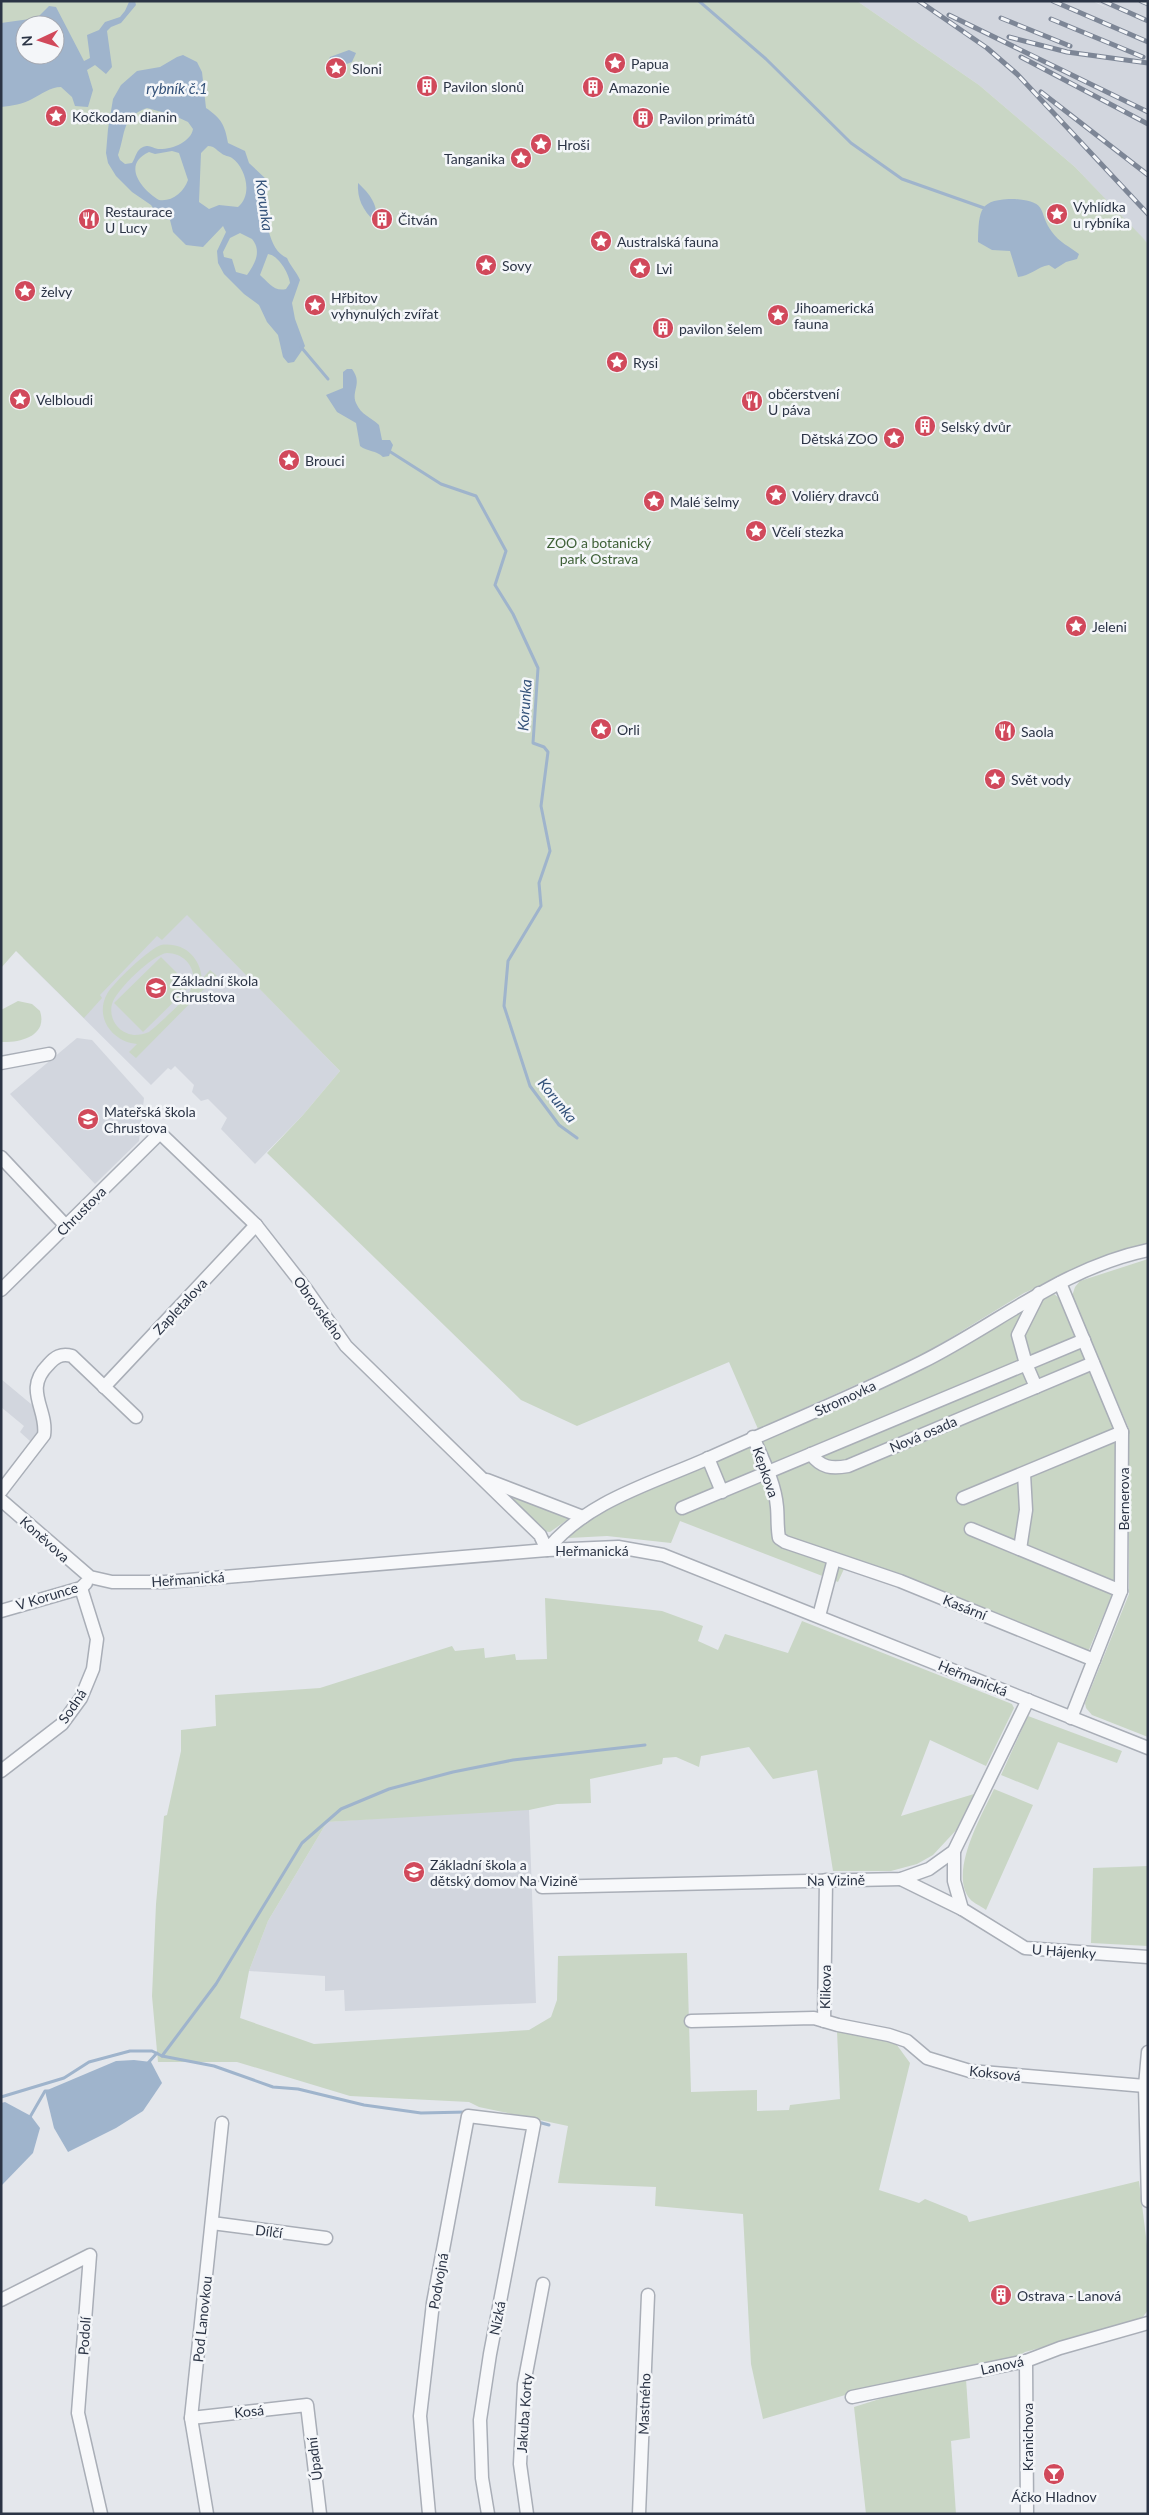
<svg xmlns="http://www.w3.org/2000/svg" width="1149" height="2515" viewBox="0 0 1149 2515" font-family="Lato,sans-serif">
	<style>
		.built { fill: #d2d6de }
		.green { fill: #c9d6c5; fill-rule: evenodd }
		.water { fill: #9fb4cc; fill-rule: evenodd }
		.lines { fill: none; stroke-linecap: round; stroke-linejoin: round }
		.stream { stroke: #9fb4cc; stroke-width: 3 }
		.minor-casing { stroke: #a9aeb7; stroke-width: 15 }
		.minor { stroke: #f7f8fa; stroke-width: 12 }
		.rail-casing { stroke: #7d8696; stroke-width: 5 }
		.rail { stroke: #f4f6f9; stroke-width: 3; stroke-dasharray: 9; stroke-linecap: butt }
		.labels { text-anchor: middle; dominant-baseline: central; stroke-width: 5; stroke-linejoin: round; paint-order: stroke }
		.poi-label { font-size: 14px; fill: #2b3445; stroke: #f4f6f9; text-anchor: start }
		.park-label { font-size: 14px; fill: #3f6138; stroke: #f4f6f9 }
		.street-label { font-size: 14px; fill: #2b3445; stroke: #f4f6f9 }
		.water-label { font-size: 15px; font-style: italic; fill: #34527a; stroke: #f4f6f9 }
	</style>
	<rect width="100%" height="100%" fill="#e4e7ec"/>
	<g class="built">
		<path d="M857,1H1092L1115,11L1094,1H1148V244L1075,167L979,85Z"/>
		<path d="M129,855L340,1071L303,1115L255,1164L221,1129L227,1118L208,1099L201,1101L192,1092L194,1085L175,1066L171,1070L168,1068L151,1085L23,958Z"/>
		<path d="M77,1038L92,1040L144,1098L139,1141L95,1184L10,1094Z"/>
		<path d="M1,1379L49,1419L30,1441L20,1432L24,1426L1,1407Z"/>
		<path d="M503,1810H529L536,2003L345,2011L344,1990L325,1991V1976L249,1971L268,1921L327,1822Z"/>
	</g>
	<g class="green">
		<path d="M1,1H857L979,85L1075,167L1143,238L1148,244V1245L1117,1252L1024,1293L924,1354L758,1429L729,1362L577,1426L521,1400L267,1153L303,1115L340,1071L187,915L162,940L157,936L100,995L102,998L84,1018L16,951L1,968ZM25,25H55V55H25Z"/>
		<path d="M161,945C184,942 200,957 202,979L210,970L217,976L136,1058L129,1052L137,1044C113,1042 94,1018 107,994C113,983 150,948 161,945ZM167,953C187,953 200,973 190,991C184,1001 159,1024 149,1032C145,1034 139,1035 134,1035C127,1034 121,1031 117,1026C112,1020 110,1012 112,1004C116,990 153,954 167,953Z"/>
		<path d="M161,957L190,986L143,1032L114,1003Z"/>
		<path d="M18,1001L32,1004L40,1011C48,1036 20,1043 1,1042V1010Z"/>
		<path d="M1148,1259V1737L1092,1715L1086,1708L1085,1703L1129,1594V1429L1072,1296L1075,1287L1080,1281Z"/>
		<path d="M1054,1294L1058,1297L1115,1430L1116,1571L1112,1595L1088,1652L848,1560L838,1582L680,1521L671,1543L607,1536L569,1538L565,1536L595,1514Z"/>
		<path d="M503,1492L567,1517V1520L550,1532L541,1531Z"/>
		<path d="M545,1598L662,1611L703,1626L698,1641L718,1650L725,1634L788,1653L802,1621L1012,1704L1014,1708L986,1766L930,1740L901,1816L974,1794L960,1826L933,1855L917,1864L891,1871H833L817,1770L773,1779L749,1747L701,1756L699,1767L676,1757L663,1758L662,1764L590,1779L591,1803L557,1804L529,1810L327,1822L268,1921L249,1971L240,2018L314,2044L529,2030L551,2017L557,2000L558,1956L687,1953L691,2092L757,2090V2111L789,2110L790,2105L840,2099L837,2031L894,2041L910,2063L879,2190L919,2203L925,2199L967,2216L969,2222L1139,2181L1148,2253V2310L1140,2321L1025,2352L1009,2361L883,2384L763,2419L751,2364L743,2214L655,2206L656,2187L558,2183L568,2126L479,2107L469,2102L350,2096L237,2062H158L152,1996L156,1904L164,1816L167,1815L181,1751V1730L216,1726L215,1695L320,1688L452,1646L455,1651L484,1648L485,1658L515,1654L516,1660L547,1659Z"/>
		<path d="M1028,1716L1122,1751L1117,1763L1058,1742L1038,1790L1001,1775Z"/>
		<path d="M994,1789L1033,1805L986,1910C981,1906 973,1903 970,1899C948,1873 982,1815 994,1789Z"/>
		<path d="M1148,1866V1946L1091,1943L1093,1868Z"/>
		<path d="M966,2379L970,2438L951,2441L956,2514H866L854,2407L905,2391Z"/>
	</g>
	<g class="water">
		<path d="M133,1H135L136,5L121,23L111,27L107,31L112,67L106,74L95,65L87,70L93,90L88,107L75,106L72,97L61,87C50,87 42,94 32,99C23,104 12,106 1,107V23L37,18L49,6L56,7L84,61L90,58L87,35L99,30L105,22L120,17ZM25,25H55V55H25Z"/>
		<path d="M349,50L356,53L352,62L336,68L327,65L330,57Z"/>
		<path d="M183,55L197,62L202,72L206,108C221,118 225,125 228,143L245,151L249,163L267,180L266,187L260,192C267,212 266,249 287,258C291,267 296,271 300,280L292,303L295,319L305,346L294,362L288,363L283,357L278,335L267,322L259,305L244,294L224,274L218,263L217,251L226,232L223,226L203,247L186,245L173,232L170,220L159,217L151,205L132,192L116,176L108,163L106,153L108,129L113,99L121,85L137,71L160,67L177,57ZM147,108L173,115L188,122L193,129C191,142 171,150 158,149C152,148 150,144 143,147C136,150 136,157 132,163L125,164L120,160L118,155C126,133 121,117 147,108ZM208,146C215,146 216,150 221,153C224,156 229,156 232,158C246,168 253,195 238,207L219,205L209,209L199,202L201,153ZM172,151L179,153L188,180C184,192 172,202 159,200C142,190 121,165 149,152L155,154ZM240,233L252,239C262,251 255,264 247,275L236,272L232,259L224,257L223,252L230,238ZM268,254C278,255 289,273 290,283L286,289C274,292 268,282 260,275Z"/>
		<path d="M358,183C368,192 381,207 374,221C363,210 357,199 358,183Z"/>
		<path d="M1015,199C1050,202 1037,212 1052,232C1059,242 1070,247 1079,254L1077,259L1066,262L1055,269L1049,265C1037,267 1030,276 1018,277L1010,251L992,250L978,242C979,209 979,199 1015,199Z"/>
		<path d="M347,369H352C363,384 351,390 356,403C361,415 371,417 379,425L382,440H390L393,445L389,456L383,457C376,450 368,452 360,446L356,423L337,412L326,395L343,388V372Z"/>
		<path d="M134,2060L151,2062L162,2083L143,2111L116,2128L68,2152L54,2128L45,2091L116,2061Z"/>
		<path d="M5,2102L31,2116L40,2128L33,2153L1,2186V2103Z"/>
	</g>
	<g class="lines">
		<g class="stream">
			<path d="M699,1L766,59L851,143L902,179L987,209"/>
			<path d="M127,10L131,1"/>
			<path d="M301,347L328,379"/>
			<path d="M389,451L441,484L476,496L506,551L495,585L513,614L538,668L533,743L544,747L548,752L541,806L550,851L539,883L541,906L508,961L504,1006L530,1086L559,1125L577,1138"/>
			<path d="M162,2056L214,2066L273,2087L298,2089L364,2105L421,2113L467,2112"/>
			<path d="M148,2063L157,2053"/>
			<path d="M1,2097L64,2078L89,2062L130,2051H152L162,2056L216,1984L302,1843L341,1809L389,1789L453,1772L513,1760L645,1745"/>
			<path d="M30,2117L45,2091H48"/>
			<path d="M538,2122L549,2125"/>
		</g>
		<g class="minor-casing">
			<g id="minor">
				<path d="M1,1063L49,1054"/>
				<path d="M1,1157L66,1226"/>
				<path d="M1060,1283L1122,1432L1121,1591L1071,1718"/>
				<path d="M1,1290L160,1133L256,1225L306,1289L346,1346L540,1535L547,1550C586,1501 653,1483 709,1458C780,1426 852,1397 922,1362C998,1324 1062,1268 1148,1250"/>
				<path d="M104,1387L256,1225"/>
				<path d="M1036,1387L1026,1364L1018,1335L1039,1293"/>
				<path d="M753,1437C763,1460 775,1483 777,1507C778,1518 777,1527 779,1538L785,1542L900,1581L1094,1660"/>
				<path d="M811,1454C821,1468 832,1469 848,1466L1093,1363"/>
				<path d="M708,1458L722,1492"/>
				<path d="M487,1480L583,1517"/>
				<path d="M1,1491L44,1435C48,1409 23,1390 48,1365C55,1357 61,1353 72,1356L136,1417"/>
				<path d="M963,1498L1122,1432"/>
				<path d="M1,1500L90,1577L112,1582H165L547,1550L618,1547L663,1555L1148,1748"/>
				<path d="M682,1508L1084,1340"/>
				<path d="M971,1529L1121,1591"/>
				<path d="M1020,1549L1026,1510L1024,1474"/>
				<path d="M1,1611L81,1588L86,1583"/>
				<path d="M819,1616L834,1559"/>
				<path d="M1,1771L62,1724L81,1698L93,1669L97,1639L81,1588"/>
				<path d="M954,1851V1881L962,1909L1025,1948L1148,1957"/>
				<path d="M901,1879L962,1909"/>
				<path d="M542,1887L901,1879L929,1869L954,1851L1028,1700"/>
				<path d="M691,2021L814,2018L838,2025L889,2035L907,2041L927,2058L970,2071L1145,2086"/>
				<path d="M824,2021L826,1880"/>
				<path d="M1148,2052L1145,2086L1148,2201"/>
				<path d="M212,2223L326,2238"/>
				<path d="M1,2300L90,2255L78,2413L101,2514"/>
				<path d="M1026,2361L1027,2514"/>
				<path d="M852,2397L1026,2361L1060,2348L1148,2323"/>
				<path d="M191,2418L307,2405L320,2514"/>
				<path d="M207,2514L191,2418L222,2123"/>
				<path d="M429,2514L420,2416L433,2303L468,2116L534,2124L490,2354L480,2420L482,2478L488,2514"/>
				<path d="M527,2514L520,2464L524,2384L543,2284"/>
				<path d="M639,2514L648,2295"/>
			</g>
		</g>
		<use href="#minor" class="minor"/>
		<g class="rail-casing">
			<g id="rail">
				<path d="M919,1L987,48L1017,74L1148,214"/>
				<path d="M1053,1L1148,42"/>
				<path d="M1103,1L1148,21"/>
				<path d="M1141,1L1148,4"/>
				<path d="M949,15L1148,112"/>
				<path d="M1001,18L1070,46"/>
				<path d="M1051,19L1143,57"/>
				<path d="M1009,37L1067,52L1148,63"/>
				<path d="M1021,57L1148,124"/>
				<path d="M1041,92L1148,175"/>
			</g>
		</g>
		<use href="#rail" class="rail"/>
	</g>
	<defs>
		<g id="sight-disc" transform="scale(1.125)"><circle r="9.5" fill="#d1495b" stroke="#f4f6f9"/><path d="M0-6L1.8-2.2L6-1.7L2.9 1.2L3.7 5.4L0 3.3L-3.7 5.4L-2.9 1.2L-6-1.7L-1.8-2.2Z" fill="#fff"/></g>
		<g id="building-disc" transform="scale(1.125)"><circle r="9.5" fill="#d1495b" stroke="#f4f6f9"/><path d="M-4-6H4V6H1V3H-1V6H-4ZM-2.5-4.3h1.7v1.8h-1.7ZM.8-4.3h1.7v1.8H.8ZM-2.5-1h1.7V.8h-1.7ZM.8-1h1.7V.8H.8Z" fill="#fff"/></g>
		<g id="restaurant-disc" transform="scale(1.125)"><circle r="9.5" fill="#d1495b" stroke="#f4f6f9"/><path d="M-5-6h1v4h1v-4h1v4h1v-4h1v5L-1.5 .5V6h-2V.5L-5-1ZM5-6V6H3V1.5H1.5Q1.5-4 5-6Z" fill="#fff"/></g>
		<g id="school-disc" transform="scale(1.125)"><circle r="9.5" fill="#d1495b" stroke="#f4f6f9"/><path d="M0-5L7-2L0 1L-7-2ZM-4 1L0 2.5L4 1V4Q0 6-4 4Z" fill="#fff"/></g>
		<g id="bar-disc" transform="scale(1.125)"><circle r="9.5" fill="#d1495b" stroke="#f4f6f9"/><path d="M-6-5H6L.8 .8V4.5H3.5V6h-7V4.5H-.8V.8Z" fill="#fff"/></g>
	</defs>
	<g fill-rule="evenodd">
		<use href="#sight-disc" x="615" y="63"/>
		<use href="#sight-disc" x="336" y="68"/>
		<use href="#building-disc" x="427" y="86"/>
		<use href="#building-disc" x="593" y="87"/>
		<use href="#sight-disc" x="56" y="116"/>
		<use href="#building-disc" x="643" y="118"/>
		<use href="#sight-disc" x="541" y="144"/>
		<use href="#sight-disc" x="521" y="158"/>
		<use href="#sight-disc" x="1057" y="214"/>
		<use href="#restaurant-disc" x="89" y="219"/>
		<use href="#building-disc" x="382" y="219"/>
		<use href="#sight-disc" x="601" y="241"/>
		<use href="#sight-disc" x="486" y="265"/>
		<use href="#sight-disc" x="640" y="268"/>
		<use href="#sight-disc" x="25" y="291"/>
		<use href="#sight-disc" x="315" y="305"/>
		<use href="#sight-disc" x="778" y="315"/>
		<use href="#building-disc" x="663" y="328"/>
		<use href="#sight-disc" x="617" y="362"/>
		<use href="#sight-disc" x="20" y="399"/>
		<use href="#restaurant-disc" x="752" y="401"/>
		<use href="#building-disc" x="925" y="426"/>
		<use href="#sight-disc" x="894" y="438"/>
		<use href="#sight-disc" x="289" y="460"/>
		<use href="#sight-disc" x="776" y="495"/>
		<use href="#sight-disc" x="654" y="501"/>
		<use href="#sight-disc" x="756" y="531"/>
		<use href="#sight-disc" x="1076" y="626"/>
		<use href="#sight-disc" x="601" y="729"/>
		<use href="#restaurant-disc" x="1005" y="731"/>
		<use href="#sight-disc" x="995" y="779"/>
		<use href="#school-disc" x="156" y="988"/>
		<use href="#school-disc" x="88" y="1119"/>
		<use href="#school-disc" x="414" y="1872"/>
		<use href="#building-disc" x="1001" y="2295"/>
		<use href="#bar-disc" x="1054" y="2474"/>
	</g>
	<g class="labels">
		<g class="poi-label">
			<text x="631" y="63">Papua</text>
			<text x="352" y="68">Sloni</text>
			<text x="443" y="86">Pavilon slonů</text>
			<text x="609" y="87">Amazonie</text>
			<text x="72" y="116">Kočkodam dianin</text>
			<text x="659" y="118">Pavilon primátů</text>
			<text x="557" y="144">Hroši</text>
			<text x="505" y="158" text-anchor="end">Tanganika</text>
			<text x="1073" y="206">Vyhlídka<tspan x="1073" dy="16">u rybníka</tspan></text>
			<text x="105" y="211">Restaurace<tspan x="105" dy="16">U Lucy</tspan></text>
			<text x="398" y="219">Čitván</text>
			<text x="617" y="241">Australská fauna</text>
			<text x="502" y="265">Sovy</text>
			<text x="656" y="268">Lvi</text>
			<text x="41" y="291">želvy</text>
			<text x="331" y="297">Hřbitov<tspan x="331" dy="16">vyhynulých zvířat</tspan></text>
			<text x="794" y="307">Jihoamerická<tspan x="794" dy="16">fauna</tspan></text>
			<text x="679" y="328">pavilon šelem</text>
			<text x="633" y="362">Rysi</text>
			<text x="768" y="393">občerstvení<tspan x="768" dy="16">U páva</tspan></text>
			<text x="36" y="399">Velbloudi</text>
			<text x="941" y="426">Selský dvůr</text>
			<text x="878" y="438" text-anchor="end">Dětská ZOO</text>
			<text x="305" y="460">Brouci</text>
			<text x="792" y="495">Voliéry dravců</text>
			<text x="670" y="501">Malé šelmy</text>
			<text x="772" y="531">Včelí stezka</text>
			<text x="1092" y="626">Jeleni</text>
			<text x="617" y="729">Orli</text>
			<text x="1021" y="731">Saola</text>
			<text x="1011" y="779">Svět vody</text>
			<text x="172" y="980">Základní škola<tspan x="172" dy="16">Chrustova</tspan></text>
			<text x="104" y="1111">Mateřská škola<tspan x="104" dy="16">Chrustova</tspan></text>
			<text x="430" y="1864">Základní škola a<tspan x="430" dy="16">dětský domov Na Vizině</tspan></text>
			<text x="1017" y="2295">Ostrava - Lanová</text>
			<text x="1054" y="2496" text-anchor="middle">Áčko Hladnov</text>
		</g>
		<g class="park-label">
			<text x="599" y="542">ZOO a botanický<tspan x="599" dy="16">park Ostrava</tspan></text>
		</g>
		<g class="street-label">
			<text transform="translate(81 1211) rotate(-45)">Chrustova</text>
			<text transform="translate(180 1306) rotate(-47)">Zapletalova</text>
			<text transform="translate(319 1308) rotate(54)">Obrovského</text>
			<text transform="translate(845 1398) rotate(-25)">Stromovka</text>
			<text transform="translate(923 1434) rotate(-23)">Nová osada</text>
			<text transform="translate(766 1472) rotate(71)">Kepkova</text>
			<text transform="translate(1123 1499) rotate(-90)">Bernerova</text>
			<text transform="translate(45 1539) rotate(42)">Koněvova</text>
			<text x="592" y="1550">Heřmanická</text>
			<text transform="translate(188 1579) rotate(-4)">Heřmanická</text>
			<text transform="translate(47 1596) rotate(-17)">V Korunce</text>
			<text transform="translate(965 1607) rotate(22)">Kasární</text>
			<text transform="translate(973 1678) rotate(22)">Heřmanická</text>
			<text transform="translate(72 1706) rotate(-56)">Sodná</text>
			<text transform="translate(836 1880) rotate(-1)">Na Vizině</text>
			<text transform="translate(1064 1951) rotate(4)">U Hájenky</text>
			<text transform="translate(825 1987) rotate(-89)">Klikova</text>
			<text transform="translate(995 2073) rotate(6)">Koksová</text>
			<text transform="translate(269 2231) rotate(7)">Dílčí</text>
			<text transform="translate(438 2281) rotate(-80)">Podvojná</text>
			<text transform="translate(497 2318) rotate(-79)">Nízká</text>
			<text transform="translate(202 2319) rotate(-84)">Pod Lanovkou</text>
			<text transform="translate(84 2336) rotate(-86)">Podolí</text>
			<text transform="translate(1002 2365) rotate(-12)">Lanová</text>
			<text transform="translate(644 2404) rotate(-88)">Mastného</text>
			<text transform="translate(249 2411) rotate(-6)">Kosá</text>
			<text transform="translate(524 2413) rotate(-86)">Jakuba Korty</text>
			<text transform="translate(1027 2437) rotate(-90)">Kranichova</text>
			<text transform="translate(314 2459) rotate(-97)">Úpadní</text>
		</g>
		<g class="water-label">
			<text x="177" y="88">rybník č.1</text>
			<text transform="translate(265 205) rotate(82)">Korunka</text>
			<text transform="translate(524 705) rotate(-86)">Korunka</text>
			<text transform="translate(558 1100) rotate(51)">Korunka</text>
		</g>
	</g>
	<rect width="1149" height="2515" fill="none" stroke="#2b3445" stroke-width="5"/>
	<g transform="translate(40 40) rotate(266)"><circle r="24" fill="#f4f6f9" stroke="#a4a8b1"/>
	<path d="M0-4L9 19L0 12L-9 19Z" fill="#d1495b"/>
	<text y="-8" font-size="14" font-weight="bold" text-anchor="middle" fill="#2b3445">N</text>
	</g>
</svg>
